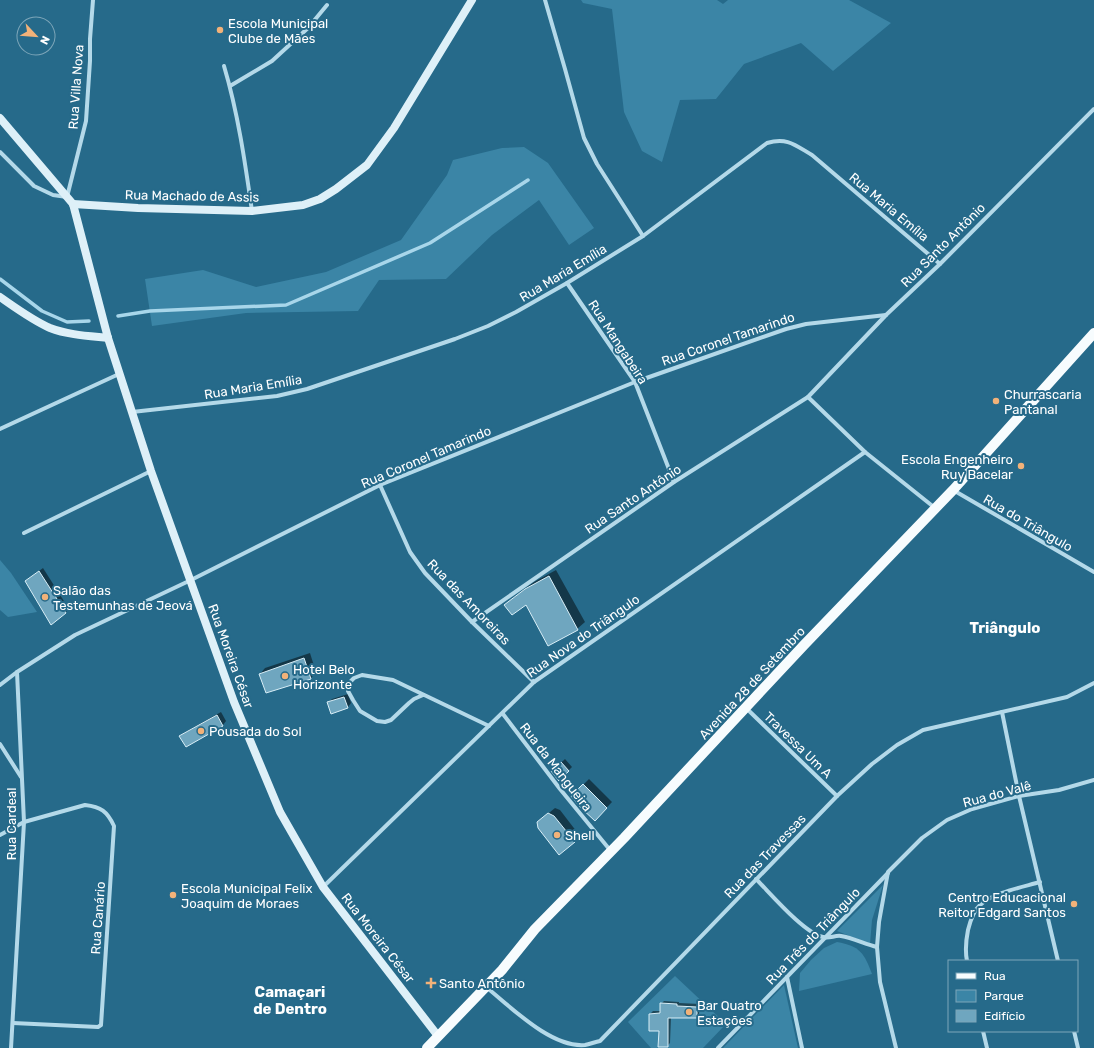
<svg xmlns="http://www.w3.org/2000/svg" width="1094" height="1048" viewBox="0 0 1094 1048" font-family="Rubik,sans-serif">
	<style>
		.green { fill: #3b85a6 }
		.shadow { fill: #0007 }
		.lines { fill: none; stroke-linecap: round; stroke-linejoin: round }
		.stream { stroke: #a8d6ea; stroke-width: 3.5 }
		.building { fill: #6fa6bf; stroke: #d8eef7 }
		.street { stroke: #b4d9e9; stroke-width: 4 }
		.secondary { stroke: #def0f8; stroke-width: 8 }
		.primary { stroke: #f7fcfe; stroke-width: 10 }
		.poi-dot { fill: #f2b279; stroke: #266a8a; stroke-width: 1.5 }
		.labels { text-anchor: middle; dominant-baseline: central; stroke-width: 4; stroke-linejoin: round; paint-order: stroke }
		.poi-label { font-size: 13px; fill: #fff; stroke: #266a8a; text-anchor: start }
		.street-label { font-size: 13px; fill: #fff; stroke: #266a8a }
		.quarter-label { font-size: 15px; font-weight: bold; fill: #fff; stroke: #266a8a }
	</style>
	<rect width="100%" height="100%" fill="#266a8a"/>
	<g class="green">
		<path d="M581,0H717L723,4L728,0H849L891,23L833,71L801,43L744,64L716,99L680,100L662,162L642,151L624,112L612,9L583,3Z"/>
		<path d="M524,147L548,163L594,228L569,245L539,200L492,235L446,279L379,280L358,311L246,313L152,326L145,279L203,270L256,287L326,272L401,240L447,175L453,160L502,148Z"/>
		<path d="M0,560L11,573L37,612L8,617L0,610Z"/>
		<path d="M883,885L872,920L870,944L837,931Z"/>
		<path d="M837,942C860,946 864,953 872,974L799,991L800,973L811,960L824,948Z"/>
		<path d="M675,976L726,1024L703,1048H651L628,1022Z"/>
		<path d="M784,985L798,1048H723Z"/>
	</g>
	<g class="shadow">
		<path d="M43,568L69,609L65,613L26,581Z"/>
		<path d="M556,570L585,622L577,629L526,604L506,605L513,598L534,582Z"/>
		<path d="M310,653L316,672L311,678L260,674L265,668Z"/>
		<path d="M348,694L351,703L348,707L331,712L328,703L332,699Z"/>
		<path d="M221,712L226,721L223,725L186,746L181,737L184,733Z"/>
		<path d="M565,759L572,767L559,780L552,771Z"/>
		<path d="M589,779L612,802L595,820L572,796Z"/>
		<path d="M555,808L560,810L580,836L560,854L544,817Z"/>
		<path d="M664,1001L679,1002V1003L700,1004L699,1014L696,1017H671L670,1043L667,1046L660,1030L650,1014L653,1011H661V1004Z"/>
	</g>
	<g class="lines">
		<g class="stream">
			<path d="M0,279L42,311L67,322L89,321"/>
			<path d="M118,316L150,311L286,305L430,243L528,180"/>
		</g>
	</g>
	<g class="building">
		<path d="M39,571L66,613L51,625L25,581Z"/>
		<path d="M549,576L578,630L548,646L526,605L512,615L504,605L525,589Z"/>
		<path d="M304,658L311,679L266,693L259,674Z"/>
		<path d="M344,697L348,708L331,714L327,702Z"/>
		<path d="M217,715L223,726L186,747L179,736Z"/>
		<path d="M561,762L569,771L559,781L551,771Z"/>
		<path d="M583,784L607,808L595,821L580,807L571,796Z"/>
		<path d="M548,813L554,816L575,842L559,855L538,828L537,822Z"/>
		<path d="M660,1003L677,1004V1006L697,1007V1018H668V1047H658L659,1031H649V1014L660,1013Z"/>
	</g>
	<g class="lines">
		<g class="street">
			<path d="M545,0L565,69L584,138L597,164L643,236"/>
			<path d="M224,66C238,113 245,162 252,211"/>
			<path d="M230,86L272,61L308,28L327,5"/>
			<path d="M0,152L34,186L53,195L67,197L86,121L90,61V39L93,0"/>
			<path d="M567,283L635,382L674,482"/>
			<path d="M808,397L865,452L935,508"/>
			<path d="M132,412L277,396L307,389L455,339L488,326L516,312L567,283L643,236L767,143C787,137 795,145 812,155L940,264"/>
			<path d="M0,429L119,374"/>
			<path d="M380,485L410,552L425,573L472,622L534,682"/>
			<path d="M953,490L1094,572"/>
			<path d="M24,533L151,471"/>
			<path d="M472,622L674,482L808,397L886,315L940,264L1094,109"/>
			<path d="M0,685L17,672L75,635L191,580L380,485L635,382L786,329L806,324L886,315"/>
			<path d="M423,695L414,699L409,703L391,720L385,722L377,721L360,711L353,700L348,691L349,683L354,678L362,675L393,680L489,726"/>
			<path d="M746,708L837,796"/>
			<path d="M1002,712L1019,796L1058,961"/>
			<path d="M503,714L560,789L610,850"/>
			<path d="M0,744L21,777"/>
			<path d="M0,835L24,822L85,805C101,807 107,811 114,826L101,1025L98,1027L13,1023"/>
			<path d="M756,879C771,894 804,933 823,937C829,939 835,935 841,936C853,938 865,944 877,947"/>
			<path d="M323,887L534,682L865,452"/>
			<path d="M967,961C965,951 966,940 968,930C970,922 973,911 980,905C992,893 1023,887 1040,882"/>
			<path d="M787,977L802,1048"/>
			<path d="M486,987C511,1007 551,1048 585,1045C590,1044 595,1042 600,1041L837,796L872,764L897,745L923,730L1067,697L1094,683"/>
			<path d="M983,1031L987,1048"/>
			<path d="M1074,1031L1078,1048"/>
			<path d="M11,1048L24,822L17,672"/>
			<path d="M718,1048L888,873"/>
			<path d="M896,1048L880,982L877,947L879,922L888,872L922,838L947,820L972,809L1019,796L1059,790L1094,780"/>
		</g>
		<g class="secondary">
			<path d="M0,118L73,204L108,338L151,471L234,702L280,812L323,887L438,1036"/>
			<path d="M73,204L138,208L252,211L303,205L320,199L336,189L367,165L394,128L472,0"/>
			<path d="M0,297C16,308 32,320 50,328C68,335 89,336 108,338"/>
		</g>
		<path class="primary" d="M427,1048L502,970L535,929L624,838L804,645L953,490L1094,333"/>
	</g>
	<g class="poi-dot">
		<circle cx="220" cy="30" r="4"/>
		<circle cx="996" cy="401" r="4"/>
		<circle cx="1021" cy="466" r="4"/>
		<circle cx="45" cy="597" r="4"/>
		<circle cx="285" cy="676" r="4"/>
		<circle cx="201" cy="731" r="4"/>
		<circle cx="557" cy="835" r="4"/>
		<circle cx="173" cy="895" r="4"/>
		<circle cx="1074" cy="904" r="4"/>
		<path d="M429 977h4v4h4v4h-4v4h-4v-4h-4v-4h4z"/>
		<circle cx="689" cy="1012" r="4"/>
	</g>
	<g class="labels">
		<g class="poi-label">
			<text x="228" y="23">Escola Municipal<tspan x="228" dy="15">Clube de Mães</tspan></text>
			<text x="1004" y="394">Churrascaria<tspan x="1004" dy="15">Pantanal</tspan></text>
			<text x="1013" y="459" text-anchor="end">Escola Engenheiro<tspan x="1013" dy="15">Ruy Bacelar</tspan></text>
			<text x="53" y="590">Salão das<tspan x="53" dy="15">Testemunhas de Jeová</tspan></text>
			<text x="293" y="669">Hotel Belo<tspan x="293" dy="15">Horizonte</tspan></text>
			<text x="209" y="731">Pousada do Sol</text>
			<text x="565" y="835">Shell</text>
			<text x="181" y="888">Escola Municipal Felix<tspan x="181" dy="15">Joaquim de Moraes</tspan></text>
			<text x="1066" y="897" text-anchor="end">Centro Educacional<tspan x="1066" dy="15">Reitor Edgard Santos</tspan></text>
			<text x="439" y="983">Santo Antônio</text>
			<text x="697" y="1005">Bar Quatro<tspan x="697" dy="15">Estações</tspan></text>
		</g>
		<g class="street-label">
			<text transform="translate(76 87) rotate(-86)">Rua Villa Nova</text>
			<text transform="translate(192 196) rotate(1)">Rua Machado de Assis</text>
			<text transform="translate(889 207) rotate(40)">Rua Maria Emília</text>
			<text transform="translate(943 245) rotate(-45)">Rua Santo Antônio</text>
			<text transform="translate(563 273) rotate(-31)">Rua Maria Emília</text>
			<text transform="translate(728 339) rotate(-19)">Rua Coronel Tamarindo</text>
			<text transform="translate(618 342) rotate(57)">Rua Mangabeira</text>
			<text transform="translate(253 387) rotate(-9)">Rua Maria Emília</text>
			<text transform="translate(426 457) rotate(-23)">Rua Coronel Tamarindo</text>
			<text transform="translate(633 499) rotate(-34)">Rua Santo Antônio</text>
			<text transform="translate(1028 523) rotate(30)">Rua do Triângulo</text>
			<text transform="translate(469 602) rotate(46)">Rua das Amoreiras</text>
			<text transform="translate(583 636) rotate(-35)">Rua Nova do Triângulo</text>
			<text transform="translate(231 656) rotate(70)">Rua Moreira César</text>
			<text transform="translate(752 683) rotate(-47)">Avenida 28 de Setembro</text>
			<text transform="translate(798 745) rotate(44)">Travessa Um A</text>
			<text transform="translate(556 767) rotate(52)">Rua da Mangueira</text>
			<text transform="translate(997 794) rotate(-15)">Rua do Valê</text>
			<text transform="translate(11 824) rotate(-90)">Rua Cardeal</text>
			<text transform="translate(765 856) rotate(-46)">Rua das Travessas</text>
			<text transform="translate(98 918) rotate(-86)">Rua Canário</text>
			<text transform="translate(813 936) rotate(-46)">Rua Três do Triângulo</text>
			<text transform="translate(378 938) rotate(52)">Rua Moreira César</text>
		</g>
		<g class="quarter-label">
			<text x="1005" y="628">Triângulo</text>
			<text x="290" y="992">Camaçari<tspan x="290" dy="17">de Dentro</tspan></text>
		</g>
	</g>
	<rect x="948" y="960" width="130" height="72" fill="#266a8a" stroke="#7da6b9"/>
	<rect x="956" y="973" width="20" height="6" fill="#f7fcfe" stroke="#7da6b9"/>
	<text x="984" y="980" font-size="12" fill="#ffffff">Rua</text>
	<rect x="956" y="990" width="20" height="12" fill="#3b85a6" stroke="#7da6b9"/>
	<text x="984" y="1000" font-size="12" fill="#ffffff">Parque</text>
	<rect x="956" y="1010" width="20" height="12" fill="#6fa6bf" stroke="#7da6b9"/>
	<text x="984" y="1020" font-size="12" fill="#ffffff">Edifício</text>
	<g transform="translate(36 36) rotate(116)"><circle r="19" fill="#266a8a" stroke="#7da6b9"/>
	<path d="M0-3L7 15L0 10L-7 15Z" fill="#f2b279"/>
	<text y="-6" font-size="11" font-weight="bold" text-anchor="middle" fill="#ffffff">N</text>
	</g>
</svg>
